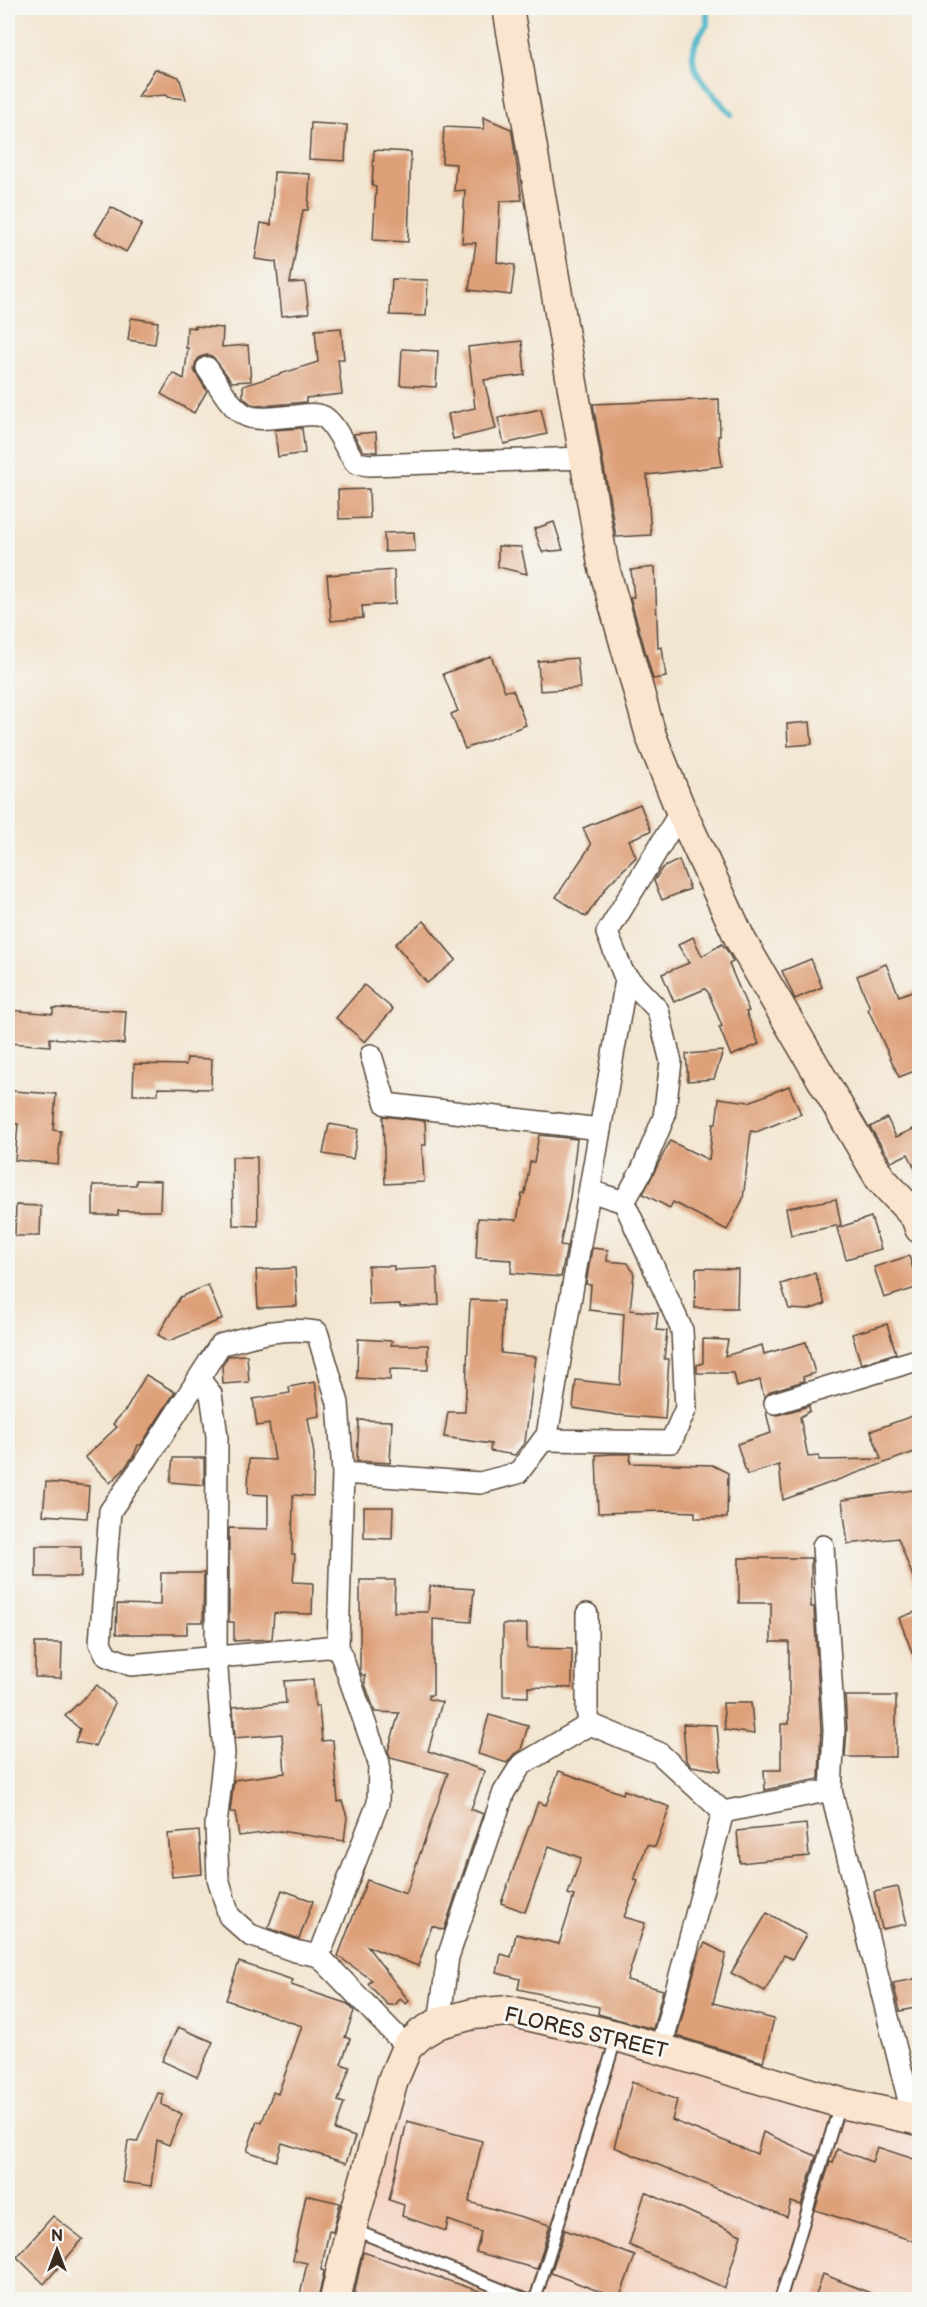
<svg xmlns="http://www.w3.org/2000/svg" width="927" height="2307" viewBox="0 0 927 2307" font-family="'Balsamiq Sans',sans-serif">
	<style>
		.built { fill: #f5d3c1 }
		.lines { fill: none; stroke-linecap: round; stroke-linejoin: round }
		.stream { stroke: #4eb8cb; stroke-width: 6 }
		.building { fill: #dea079 }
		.lane-casing { stroke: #574639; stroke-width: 14 }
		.street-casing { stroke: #574639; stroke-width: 24 }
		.secondary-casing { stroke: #574639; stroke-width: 33 }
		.lane { stroke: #fff; stroke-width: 10 }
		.street { stroke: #fff; stroke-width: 21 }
		.secondary { stroke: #fbe5cf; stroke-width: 30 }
		.labels { text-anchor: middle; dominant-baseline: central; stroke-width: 6; stroke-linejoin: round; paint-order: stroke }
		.street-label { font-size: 21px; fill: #3b2a1e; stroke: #f6f6f2 }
	</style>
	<rect width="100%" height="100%" fill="#f6f6f2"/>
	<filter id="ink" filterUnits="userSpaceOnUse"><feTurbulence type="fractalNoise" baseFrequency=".0167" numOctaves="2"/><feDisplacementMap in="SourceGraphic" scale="12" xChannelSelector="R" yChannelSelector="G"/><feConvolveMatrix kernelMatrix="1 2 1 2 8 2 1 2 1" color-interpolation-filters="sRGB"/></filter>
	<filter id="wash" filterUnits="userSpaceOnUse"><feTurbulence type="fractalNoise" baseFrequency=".008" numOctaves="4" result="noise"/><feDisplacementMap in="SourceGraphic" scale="24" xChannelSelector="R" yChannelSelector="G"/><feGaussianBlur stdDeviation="1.35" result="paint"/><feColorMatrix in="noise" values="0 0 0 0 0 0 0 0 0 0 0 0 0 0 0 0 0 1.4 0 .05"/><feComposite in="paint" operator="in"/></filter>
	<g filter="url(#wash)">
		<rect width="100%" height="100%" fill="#f3e6d1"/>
		<path class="built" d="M481,2022L592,2037L919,2136V2299L348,2300L396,2095L420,2040Z"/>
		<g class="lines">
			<path class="stream" d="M707,8V25C674,64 706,84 731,114"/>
		</g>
		<g id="blocks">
			<g class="building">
				<path d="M155,69L179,77L186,99L167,97L166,95L138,97Z"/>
				<path d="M483,117L511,129L512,133L522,200L500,201L497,262L515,265L511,295L469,290L476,243H462L465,190L454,191L456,164L442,163L444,127L484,129Z"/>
				<path d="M311,123L347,125L345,161L309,159Z"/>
				<path d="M374,150L411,152L408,242L373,240L376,187L372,186Z"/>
				<path d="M274,172L310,174L308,210H303L290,283L305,282L309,313L282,316L276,262L255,259L261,223L271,225Z"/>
				<path d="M111,207L142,224L126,252L95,234Z"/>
				<path d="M392,279L428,280L426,316L390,315Z"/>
				<path d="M131,318L158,322L155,344L128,340Z"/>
				<path d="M194,326L223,328L222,347L248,345L251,381L232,382L213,357L207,355L200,357L196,362L194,370L207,391L194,413L161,394L173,373L184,379L188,348H186L187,327L196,328Z"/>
				<path d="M341,328L344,359H338L342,394L306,398V402L263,406L251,404L243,397V386L318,362L315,330Z"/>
				<path d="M522,341L525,375L484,380L496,429L453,439L448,414L475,408L468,347Z"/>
				<path d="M402,349L438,351L436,387L400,385Z"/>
				<path d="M719,399L720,436H718L722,466L647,475L651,535L616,537L593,404Z"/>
				<path d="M541,409L547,434L504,444L498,418Z"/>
				<path d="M302,428L305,453L278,457L275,430Z"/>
				<path d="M376,432L377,452L363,451L353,434Z"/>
				<path d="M369,489L370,518L339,519L338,490Z"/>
				<path d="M554,522L563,550L542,552L534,529Z"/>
				<path d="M414,532L415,551L385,552L384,533Z"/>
				<path d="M498,546L521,547L527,574L498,567Z"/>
				<path d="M655,567L658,648L662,647L666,677L653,679L630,597H634L631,570Z"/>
				<path d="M394,570L395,604L362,606L363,618L331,621L327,575Z"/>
				<path d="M491,656L505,691L513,690L526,725L465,749L451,714L458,711L443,674Z"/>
				<path d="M577,658L580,688L540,691L538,661Z"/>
				<path d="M810,722L812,744L788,746L787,724Z"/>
				<path d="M640,804L651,831L629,840L636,857L608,885L586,917L556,897L591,845L583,828Z"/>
				<path d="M679,860L690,889L662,900L654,881L662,868Z"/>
				<path d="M424,921L456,960L427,983L395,944Z"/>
				<path d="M693,937L702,956L722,944L728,952L733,962L729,964L749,1011L746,1012L759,1044L731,1056L719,1027L722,1026L708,992L705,989L674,1002L662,974L689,963L678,945Z"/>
				<path d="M811,959L822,987L795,999L782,971Z"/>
				<path d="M886,964L899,996L920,988V1069L899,1077L868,1009L870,1008L857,976Z"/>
				<path d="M364,985L393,1009L365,1042L336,1018Z"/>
				<path d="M53,1008L126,1011L124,1044L50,1038V1046L8,1043L9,1010L53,1014Z"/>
				<path d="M723,1051L714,1079L688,1081L686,1054Z"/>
				<path d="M187,1058L212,1059L211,1089L158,1088V1095H133L134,1064L186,1065Z"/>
				<path d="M789,1086L801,1114L756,1132L751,1131L743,1199L727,1230L673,1202L670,1208L643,1194L670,1141L709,1160L713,1124H716L719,1098L749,1102Z"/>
				<path d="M12,1091L56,1094L53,1130L61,1131L58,1164L15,1160L18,1124L10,1123Z"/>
				<path d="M383,1116L425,1121L426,1145H422L424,1182L385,1184Z"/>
				<path d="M887,1118L896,1137L920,1126V1179L908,1154L891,1162L870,1127Z"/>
				<path d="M329,1124L358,1129L353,1159L323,1154Z"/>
				<path d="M539,1135L577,1139L570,1197L560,1245L567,1246L561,1277L511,1273L512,1260L476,1258L478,1218L517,1220L522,1194H525L530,1162H534Z"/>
				<path d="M232,1157H257L258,1226L233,1225Z"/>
				<path d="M136,1180L161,1181L160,1211H118V1215H93V1185H136Z"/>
				<path d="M836,1199L841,1225L791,1235L786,1208Z"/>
				<path d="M16,1205L41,1206L40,1236H15Z"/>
				<path d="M871,1217L881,1249L846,1259L837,1228Z"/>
				<path d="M592,1248L608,1250L607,1261L628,1263L634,1274L630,1310L658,1313L656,1330L667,1331L664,1359H669L665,1419L617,1415L573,1408L576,1380L620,1385L624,1314L589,1310L591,1285L586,1284Z"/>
				<path d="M909,1256L919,1287L884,1298L874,1267Z"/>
				<path d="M368,1266H394V1270L437,1268L439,1305L400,1307V1304L369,1305Z"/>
				<path d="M295,1268L297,1306L258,1308L256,1270Z"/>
				<path d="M696,1268L738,1269L737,1308H695Z"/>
				<path d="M815,1273L825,1304L808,1310L789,1309L781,1284Z"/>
				<path d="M208,1285L222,1319L169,1341L158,1335L180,1297Z"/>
				<path d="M470,1300L503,1301L501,1353L536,1357L525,1442L515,1455L490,1451L491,1444L444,1437L448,1412H465Z"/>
				<path d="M887,1324L896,1353L861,1364L852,1334Z"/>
				<path d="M358,1339L392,1341L391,1345H428V1370L390,1369V1380L357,1378Z"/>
				<path d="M703,1339L728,1340L725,1356L762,1345L764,1354L806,1342L815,1373L803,1377L804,1381L771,1391L764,1398L760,1380L737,1387L734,1373H697V1365L703,1363Z"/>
				<path d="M247,1355L249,1382L223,1384L222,1366L228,1356Z"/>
				<path d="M146,1375L175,1392L141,1445H138L134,1455L124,1469L110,1483L85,1457L117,1427L113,1424L127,1408Z"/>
				<path d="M315,1382L320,1416L308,1418L314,1454L313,1496L293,1495L292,1554H295L293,1582L313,1583L312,1614L274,1613L272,1639L234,1641V1622H229V1528L268,1529V1495L248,1494L249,1459L275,1460L269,1424L257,1426L253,1399L290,1393L289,1387Z"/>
				<path d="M809,1406L810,1411L800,1417L808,1457L819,1456V1460L881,1459L871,1431L920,1413V1450L783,1500L779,1465L747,1475L737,1444L771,1433L766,1412L778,1415Z"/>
				<path d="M359,1420L392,1421L390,1463L357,1461Z"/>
				<path d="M611,1454H631L630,1463L712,1465L728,1473L727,1518H695V1512L664,1511L598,1513L596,1455Z"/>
				<path d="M173,1458H204V1485L170,1482Z"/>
				<path d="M46,1482L89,1486L87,1518L43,1515Z"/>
				<path d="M920,1489V1590H918L898,1538L848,1544L842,1500Z"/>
				<path d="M364,1507H393L392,1539L364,1538Z"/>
				<rect x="36" y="1546" width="45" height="31"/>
				<path d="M739,1558H811V1607H814L821,1730L819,1779L765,1790L764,1770H781V1724H789V1642H771V1603H739Z"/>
				<path d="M161,1573H204L203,1622H187V1634H116L117,1604L160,1605Z"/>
				<path d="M360,1580H395L394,1612H428L430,1586L474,1589L471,1622L433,1619V1695H429V1699L442,1702L428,1751L485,1771L471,1809L483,1814L444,1930L432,1926L418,1966L367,1946L409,2001L406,2004L400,1999L395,2005H388L368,1984L372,1980L338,1956L367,1880L406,1894L448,1773L391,1758L388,1751L399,1713L375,1712L365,1684V1675H362L360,1671Z"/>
				<path d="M920,1610V1667L918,1668L899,1618Z"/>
				<path d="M503,1624H527V1648L572,1649V1688L528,1687V1697L503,1696Z"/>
				<path d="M35,1643H62L61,1678L35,1677Z"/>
				<path d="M313,1679L315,1706H319L322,1741L333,1740L338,1802L342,1801L347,1817L344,1841L280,1831L239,1836L235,1812H230L234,1780L285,1773L282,1734L235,1738L233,1707L286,1703L284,1681Z"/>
				<path d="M97,1685L115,1703L95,1746L75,1742L80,1729L65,1716Z"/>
				<path d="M845,1696H896V1757H845L847,1729Z"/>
				<path d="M723,1703H751L754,1734L725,1730Z"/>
				<path d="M489,1715L528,1726L521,1750L514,1754L507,1763L478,1754Z"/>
				<path d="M683,1724L717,1725L721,1771L692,1766L686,1760Z"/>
				<path d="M559,1771L623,1794L624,1790L670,1807L655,1847L647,1845L634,1880L638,1881L624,1917L645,1923L627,1980L663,1990L653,2029L598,2014L599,2007L518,1989L520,1979L497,1973L501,1954L511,1957L516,1934L559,1944L574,1896L568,1894L581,1858L549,1846L525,1912L501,1903L538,1802L546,1805Z"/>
				<path d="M806,1824L809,1856L740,1863L737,1831Z"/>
				<path d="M199,1831L202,1874L172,1877L168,1834Z"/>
				<path d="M898,1887L907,1924L882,1929L874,1892Z"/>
				<path d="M282,1890L313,1901L299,1939L268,1928Z"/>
				<path d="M767,1913L806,1935L792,1959L784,1955L765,1991L731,1973Z"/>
				<path d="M705,1943L726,1954L713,2003L774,2019L763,2062L677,2036L699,1953Z"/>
				<path d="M239,1962L293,1980L291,1985L348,2004L354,2011L345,2037L350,2039L341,2064L350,2067L338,2101L344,2103L335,2130L355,2137L346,2163L282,2143L276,2161L247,2151L257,2121L262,2122L273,2092L278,2094L302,2026L226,2000Z"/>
				<path d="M920,1978V2007L900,2011L893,1983Z"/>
				<path d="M178,2027L213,2042L197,2077L162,2061Z"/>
				<path d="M632,2082L677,2100L672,2120L757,2154L763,2132L816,2156L801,2205L791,2202L787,2217L614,2147Z"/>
				<path d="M158,2093L163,2094L162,2105L182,2114L169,2145L157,2140L151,2186L122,2182L128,2141L137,2142Z"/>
				<path d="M407,2121L482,2141L469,2202L550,2225L537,2269L476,2252L481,2232L448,2220L446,2231L402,2216L404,2205L389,2200Z"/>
				<path d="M877,2147L920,2161V2243L815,2210L830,2162L833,2163L837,2149L872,2162Z"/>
				<path d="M645,2192L741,2235L725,2288L629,2245Z"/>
				<path d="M306,2195L340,2203L333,2232L329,2231L321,2270L324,2271L318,2300H299L307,2263L293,2260Z"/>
				<path d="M53,2216L83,2239L44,2284L17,2257Z"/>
				<path d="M565,2230L635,2256L619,2299L551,2273Z"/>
				<path d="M363,2252L494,2296L493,2300H353Z"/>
				<path d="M823,2274L885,2299V2300H814Z"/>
			</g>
		</g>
	</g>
	<g filter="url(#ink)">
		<use href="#blocks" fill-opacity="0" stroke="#574639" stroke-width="1.5"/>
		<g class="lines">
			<g class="lane-casing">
				<g id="lane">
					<path d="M352,2229L528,2300"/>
					<path d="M535,2300L616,2039"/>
					<path d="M780,2300L840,2104"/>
				</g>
			</g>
			<g class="street-casing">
				<g id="street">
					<path d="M207,368C218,383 229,406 245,415C257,422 282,416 296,416C304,415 315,413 324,417C336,424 346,451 356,463L369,465L585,458"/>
					<path d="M624,974L658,1010L671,1062L664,1117L642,1170L624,1202"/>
					<path d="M371,1055L386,1104L600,1129"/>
					<path d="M199,1379L211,1394L217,1436L216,1658L224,1754L216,1825L218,1878L229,1916L250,1935L295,1951L319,1956L407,2047"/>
					<path d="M775,1403L920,1359"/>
					<path d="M543,1440L671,1442L686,1408L682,1330L624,1202L590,1191"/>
					<path d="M343,1473L480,1483L518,1473L547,1435L626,980L607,933L681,811"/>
					<path d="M823,1546L834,1730L831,1790L913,2117"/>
					<path d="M590,1724L659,1753L723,1812"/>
					<path d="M319,1956L378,1803L379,1763L338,1646L343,1473L338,1403L317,1332C282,1326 252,1336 220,1345L145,1462L110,1511L100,1643L107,1656L131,1665L338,1646"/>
					<path d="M439,2023L448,1957L504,1792L521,1765L590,1724L587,1711V1614"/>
					<path d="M661,2048L723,1812L831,1790"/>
				</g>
			</g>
			<g class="secondary-casing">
				<g id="secondary">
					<path d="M508,8L603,564L651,736L681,811L740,939L880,1178L916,1217L920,1228"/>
					<path d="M335,2300L351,2229L393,2080L407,2047L422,2033L439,2023L473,2014L509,2011L617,2036L841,2103L920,2120"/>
				</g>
			</g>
			<use href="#lane" class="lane"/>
			<use href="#street" class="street"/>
			<use href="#secondary" class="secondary"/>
		</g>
	</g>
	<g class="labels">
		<g class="street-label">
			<text transform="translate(586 2033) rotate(13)">FLORES STREET</text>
		</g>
	</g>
	<rect width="927" height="2307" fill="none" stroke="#f6f6f2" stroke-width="30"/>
	<g transform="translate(57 2250)" stroke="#f6f6f2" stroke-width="4.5" paint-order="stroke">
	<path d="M0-4.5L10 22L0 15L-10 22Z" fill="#3b2a1e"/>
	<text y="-9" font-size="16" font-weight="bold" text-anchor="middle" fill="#3b2a1e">N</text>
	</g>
</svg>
